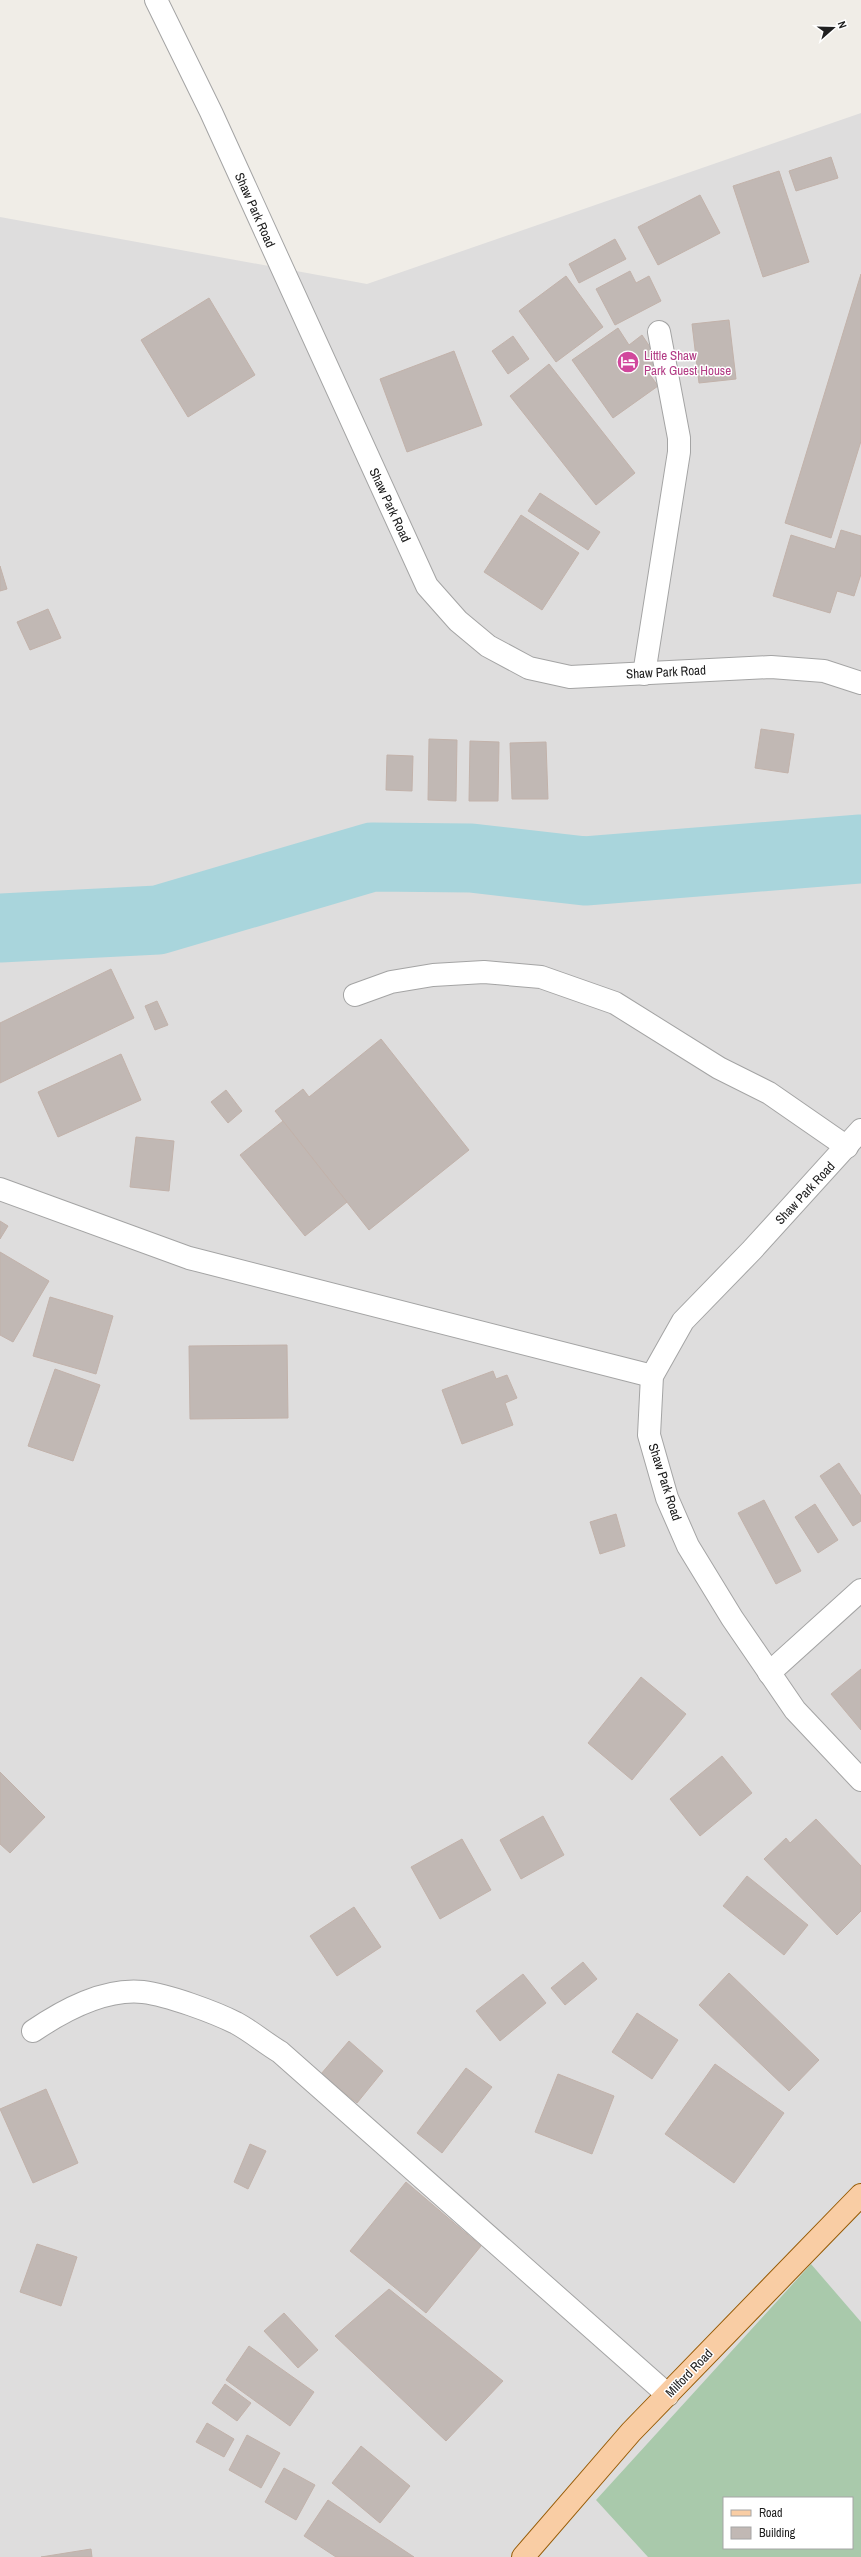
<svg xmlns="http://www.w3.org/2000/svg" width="861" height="2557" viewBox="0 0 861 2557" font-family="'Archivo Narrow',sans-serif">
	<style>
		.residential { fill: #dedddd; fill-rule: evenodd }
		.cemetery { fill: #a9c9ab; fill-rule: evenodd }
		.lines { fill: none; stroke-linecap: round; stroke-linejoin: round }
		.river { stroke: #a9d5dc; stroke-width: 69 }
		.building { fill: #c1b8b4; stroke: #c2b2aa }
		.minor-casing { stroke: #a4a4a4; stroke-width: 24 }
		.major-casing { stroke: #975b05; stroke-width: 24 }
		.minor { stroke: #fff; stroke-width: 22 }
		.major { stroke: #f9cda4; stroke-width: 22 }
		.labels { text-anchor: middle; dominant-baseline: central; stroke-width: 3; stroke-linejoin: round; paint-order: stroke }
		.street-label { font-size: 13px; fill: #202020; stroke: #fff }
		.hotel-label { font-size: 13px; fill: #b23c85; stroke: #fff; text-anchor: start }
	</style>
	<rect width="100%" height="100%" fill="#f0ede7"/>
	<path class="residential" d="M861,113V2557H0V217L367,284ZM724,2498H852V2548H724Z"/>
	<path class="cemetery" d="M811,2264L861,2322V2557H648L596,2500ZM724,2498H852V2548H724Z"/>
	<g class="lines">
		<path class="river" d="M0,928L158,920L372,857L471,858L585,871L861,849"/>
	</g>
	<g class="building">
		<path d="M831,157L838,178L796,191L789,171Z"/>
		<path d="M779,171L809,262L763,277L733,186Z"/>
		<path d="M700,195L720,233L658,265L638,227Z"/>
		<path d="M615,239L626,259L579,283L569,264Z"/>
		<path d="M630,271L636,283L649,276L661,301L615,325L596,289Z"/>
		<path d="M861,274V441L831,538L785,523Z"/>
		<path d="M566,276L603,327L556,362L519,311Z"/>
		<path d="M209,298L255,375L188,417L141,340Z"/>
		<path d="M729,320L736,379L699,383L692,324Z"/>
		<path d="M618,328L629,345L642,335L660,362L648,372L658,386L613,418L572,360Z"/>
		<path d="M513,336L529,359L508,374L492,351Z"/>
		<path d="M454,351L482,425L407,452L380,379Z"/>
		<path d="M549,364L635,473L596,505L510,396Z"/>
		<path d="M540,493L600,532L588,550L528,511Z"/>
		<path d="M521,515L579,553L542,610L484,572Z"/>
		<path d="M841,530L861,536V574L854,596L837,591L830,613L773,596L791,535L835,549Z"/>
		<path d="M0,566L7,589L0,591Z"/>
		<path d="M48,609L61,638L30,650L17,622Z"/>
		<path d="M761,729L794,734L788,773L755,768Z"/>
		<path d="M429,739L457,740L456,801L428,800Z"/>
		<path d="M470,741L499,742L498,801H469Z"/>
		<path d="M546,742L548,799H512L510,743Z"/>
		<path d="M387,755L413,756L412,791L386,790Z"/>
		<path d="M111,969L134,1018L0,1083V1023Z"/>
		<path d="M157,1001L168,1025L155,1030L145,1006Z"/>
		<path d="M381,1039L469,1150L369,1230L275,1111L303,1089L309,1097Z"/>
		<path d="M121,1054L141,1100L58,1137L38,1092Z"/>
		<path d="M226,1090L242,1111L228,1123L211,1102Z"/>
		<path d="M283,1121L347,1202L305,1236L240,1155Z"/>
		<path d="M136,1137L174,1141L169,1191L130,1187Z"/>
		<path d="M0,1221L8,1226L0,1239Z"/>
		<path d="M0,1252L49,1281L13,1342L0,1335Z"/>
		<path d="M50,1297L113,1316L96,1374L33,1356Z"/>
		<path d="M287,1345L288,1418L190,1419L189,1346Z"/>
		<path d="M55,1369L100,1385L73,1461L28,1446Z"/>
		<path d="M493,1371L496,1379L507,1375L517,1398L505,1403L513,1425L462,1444L442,1390Z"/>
		<path d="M839,1463L861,1496V1521L853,1526L820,1476Z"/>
		<path d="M764,1500L801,1571L776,1584L738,1513Z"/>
		<path d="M815,1504L838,1540L818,1553L795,1517Z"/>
		<path d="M616,1514L625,1546L600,1554L590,1522Z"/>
		<path d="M861,1669V1730L831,1694Z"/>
		<path d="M641,1677L686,1714L632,1780L588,1743Z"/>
		<path d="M722,1756L752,1793L700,1836L670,1799Z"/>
		<path d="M0,1772L45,1817L10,1853L0,1844Z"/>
		<path d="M543,1816L564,1855L521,1879L500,1840Z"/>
		<path d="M816,1819L861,1866V1911L837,1935L764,1859L786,1838L790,1843Z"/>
		<path d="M462,1839L491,1890L440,1919L411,1867Z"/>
		<path d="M747,1876L808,1925L784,1955L723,1906Z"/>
		<path d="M354,1907L381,1947L337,1976L310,1936Z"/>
		<path d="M583,1962L597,1979L565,2005L551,1988Z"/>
		<path d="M729,1973L819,2060L789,2091L699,2005Z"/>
		<path d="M523,1974L546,2003L500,2041L476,2011Z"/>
		<path d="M637,2013L678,2040L652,2079L612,2052Z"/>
		<path d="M349,2041L383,2071L357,2103L321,2074Z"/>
		<path d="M715,2064L784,2113L734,2183L665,2134Z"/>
		<path d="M466,2068L492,2087L442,2153L417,2133Z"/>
		<path d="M558,2074L614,2096L592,2154L535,2132Z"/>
		<path d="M46,2089L78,2163L33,2183L0,2109Z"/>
		<path d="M250,2144L266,2151L248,2189L234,2182Z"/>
		<path d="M406,2182L481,2246L426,2313L350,2251Z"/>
		<path d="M37,2244L77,2257L61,2306L20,2292Z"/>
		<path d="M389,2289L503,2381L446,2441L335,2336Z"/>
		<path d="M284,2313L318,2350L298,2368L264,2331Z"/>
		<path d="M249,2346L314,2392L290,2426L226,2380Z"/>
		<path d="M225,2384L251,2403L237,2421L212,2403Z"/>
		<path d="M207,2423L234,2439L224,2457L196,2442Z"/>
		<path d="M247,2435L280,2453L261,2488L229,2470Z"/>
		<path d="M361,2446L410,2486L380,2523L332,2483Z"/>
		<path d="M284,2468L315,2485L296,2520L265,2502Z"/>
		<path d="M328,2500L414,2557H336L304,2536Z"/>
		<path d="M91,2549L92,2557H41Z"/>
	</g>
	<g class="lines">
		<g class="minor-casing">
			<g id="minor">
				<path d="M156,0L211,112L427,586L458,621L488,646L529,668L570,677L771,667L824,671L861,683"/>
				<path d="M644,674L679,452V438L659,332"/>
				<path d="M355,995L391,982L433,975L484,972L541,977L615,1003L719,1068L769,1093L847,1147"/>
				<path d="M861,1130L752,1250L683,1321L652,1376L649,1435L667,1498L688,1546L732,1618L795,1710L861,1780"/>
				<path d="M0,1189L189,1258L652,1376"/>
				<path d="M769,1673L861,1590"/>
				<path d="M33,2031C64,2010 104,1988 143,1992C168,1995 214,2012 236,2023C251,2031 265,2043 280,2052L668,2395"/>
			</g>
		</g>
		<g class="major-casing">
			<path id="major" d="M523,2557L631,2432L861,2195"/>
		</g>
		<use href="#minor" class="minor"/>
		<use href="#major" class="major"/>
	</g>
	<defs>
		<g id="hotel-disc" transform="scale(1.15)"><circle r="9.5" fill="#d1479c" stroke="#fff"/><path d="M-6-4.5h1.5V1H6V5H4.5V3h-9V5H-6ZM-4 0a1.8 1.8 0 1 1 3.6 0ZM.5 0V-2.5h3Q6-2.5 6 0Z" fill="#fff"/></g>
	</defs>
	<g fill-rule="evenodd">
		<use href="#hotel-disc" x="628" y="362"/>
	</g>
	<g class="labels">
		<g class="street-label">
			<text transform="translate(255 210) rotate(66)">Shaw Park Road</text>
			<text transform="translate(390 505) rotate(65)">Shaw Park Road</text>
			<text transform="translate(666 672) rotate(-3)">Shaw Park Road</text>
			<text transform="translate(805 1193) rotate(-47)">Shaw Park Road</text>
			<text transform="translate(665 1482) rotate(72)">Shaw Park Road</text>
			<text transform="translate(689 2373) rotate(-46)">Milford Road</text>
		</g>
		<g class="hotel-label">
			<text x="644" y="355">Little Shaw<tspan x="644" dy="15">Park Guest House</tspan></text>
		</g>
	</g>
	<rect x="723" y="2497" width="130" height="52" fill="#ffffff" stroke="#a6a6a6"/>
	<rect x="731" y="2510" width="20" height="6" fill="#f9cda4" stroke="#a6a6a6"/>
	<text x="759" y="2517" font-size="12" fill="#202020">Road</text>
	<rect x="731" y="2527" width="20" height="12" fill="#c1b8b4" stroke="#a6a6a6"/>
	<text x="759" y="2537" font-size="12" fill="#202020">Building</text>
	<g transform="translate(833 28) rotate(70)" stroke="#ffffff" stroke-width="3" paint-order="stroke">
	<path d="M0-3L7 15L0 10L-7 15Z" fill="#202020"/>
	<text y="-6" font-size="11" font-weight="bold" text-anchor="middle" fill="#202020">N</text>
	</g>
</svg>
